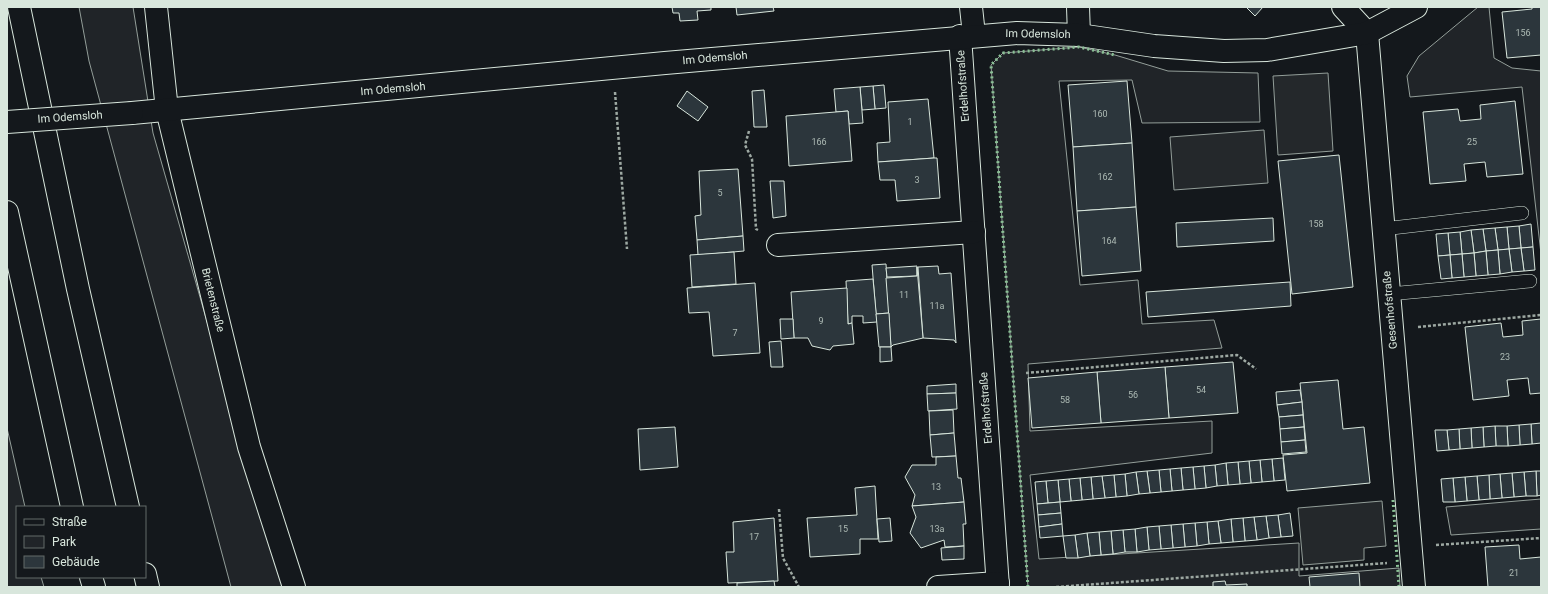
<svg xmlns="http://www.w3.org/2000/svg" width="1548" height="594" viewBox="0 0 1548 594" font-family="Roboto,sans-serif">
	<style>
		.green { fill: #202428; stroke: #939e99 }
		.parking { fill: #24282b; stroke: #939e99 }
		.building { fill: #2c363c; stroke: #d8e6dc }
		.lines { fill: none; stroke-linecap: round; stroke-linejoin: round }
		.service-casing { stroke: #d8e6dc; stroke-width: 14 }
		.minor-casing { stroke: #d8e6dc; stroke-width: 24 }
		.motorway-casing { stroke: #d8e6dc; stroke-width: 24 }
		.path { stroke: #9da8a2; stroke-width: 2.5; stroke-dasharray: 3 2; stroke-linecap: butt }
		.service { stroke: #14181c; stroke-width: 13 }
		.minor { stroke: #14181c; stroke-width: 22 }
		.motorway { stroke: #14181c; stroke-width: 22 }
		.minor-bridge-casing { stroke: #d8e6dc; stroke-width: 24; stroke-linecap: butt }
		.minor-bridge { stroke: #14181c; stroke-width: 22 }
		.hedge { stroke: #8ac095; stroke-width: 3; stroke-dasharray: 2 3; stroke-linecap: butt }
		.labels { text-anchor: middle; dominant-baseline: central; stroke-width: 3; stroke-linejoin: round; paint-order: stroke }
		.number-label { font-size: 9px; fill: #adbab4 }
		.street-label { font-size: 11px; fill: #d8e6dc; stroke: #14181c }
	</style>
	<rect width="100%" height="100%" fill="#14181c"/>
	<g class="green">
		<path d="M79,7H133L153,133L283,587H231L89,61Z"/>
		<path d="M1478,7H1489L1494,58L1512,68L1541,71V254L1522,87L1410,97L1407,76L1419,56Z"/>
		<path d="M1079,47L1115,55L1168,71L1258,73L1260,122L1142,123L1132,80L1059,81L1080,285L1138,280L1142,324L1214,320L1222,348L1028,364L1030,431L1212,421V453L1030,475L1039,559L1299,543V576L1399,568L1400,587H1028L991,65L1003,53Z"/>
		<path d="M7,428L25,507H17V577H41L44,587H7Z"/>
		<path d="M1541,499V529L1451,535L1446,507Z"/>
	</g>
	<g class="parking">
		<path d="M1328,73L1333,151L1278,155L1273,76Z"/>
		<path d="M1264,130L1268,183L1174,190L1170,137Z"/>
		<path d="M1382,501L1386,546L1364,548V560L1303,565L1298,508Z"/>
	</g>
	<g class="building">
		<path d="M672,7H711V10L697,11L698,20L680,21L679,13H673Z"/>
		<path d="M736,7H773L774,11L737,15Z"/>
		<path d="M1246,7H1263L1255,16Z"/>
		<path d="M1532,7H1541V55L1507,58L1502,12L1532,9Z"/>
		<path d="M1127,81L1132,143L1073,147L1068,85Z"/>
		<path d="M884,85L886,108L875,109L873,86Z"/>
		<path d="M873,86L875,109L862,110L860,87Z"/>
		<path d="M860,87L863,123L849,124L848,111L836,112L834,89Z"/>
		<path d="M764,90L767,127H754L752,91Z"/>
		<path d="M687,91L708,107L698,121L677,106Z"/>
		<path d="M928,99L934,158L878,162L877,143L890,142L888,102Z"/>
		<path d="M1515,101L1523,174L1487,177L1485,162L1464,164L1466,181L1430,184L1423,112L1458,109L1460,121L1481,119L1480,105Z"/>
		<path d="M848,111L852,161L789,166L786,116Z"/>
		<path d="M1132,143L1136,207L1077,211L1073,147Z"/>
		<path d="M1339,155L1353,287L1292,294L1278,161Z"/>
		<path d="M934,158H937L940,198L897,201L895,180H880L878,162Z"/>
		<path d="M738,169L743,236L697,240L695,216L701,215L699,171Z"/>
		<path d="M770,181H784L786,216L773,218Z"/>
		<path d="M1136,207L1141,271L1082,276L1077,211Z"/>
		<path d="M1273,218L1274,241L1177,247L1176,223Z"/>
		<path d="M1531,224L1533,247L1521,248L1519,226Z"/>
		<path d="M1519,226L1521,248L1509,249L1507,227Z"/>
		<path d="M1507,227L1509,249L1498,250L1495,228Z"/>
		<path d="M1495,228L1498,250L1486,251L1483,229Z"/>
		<path d="M1483,229L1486,251L1474,253L1471,230Z"/>
		<path d="M1471,230L1474,253L1462,254L1460,232Z"/>
		<path d="M1460,232L1462,254L1450,255L1448,233Z"/>
		<path d="M1448,233L1450,255L1438,256L1436,234Z"/>
		<path d="M743,236L744,251L698,255L697,240Z"/>
		<path d="M1533,247L1535,270L1524,271L1521,248Z"/>
		<path d="M1521,248L1524,271L1512,272L1509,249Z"/>
		<path d="M1509,249L1512,272L1500,274L1498,250Z"/>
		<path d="M1498,250L1500,274L1488,275L1486,251Z"/>
		<path d="M1486,251L1488,275L1476,276L1474,253Z"/>
		<path d="M734,252L736,284L692,287L690,255Z"/>
		<path d="M1474,253L1476,276L1464,277L1462,254Z"/>
		<path d="M1462,254L1464,277L1452,278L1450,255Z"/>
		<path d="M1450,255L1452,278L1441,279L1438,256Z"/>
		<path d="M886,264L889,313L876,314L872,265Z"/>
		<path d="M917,266V276L887,277L886,268Z"/>
		<path d="M938,266L939,274L951,273L956,343L954,340L923,338L918,267Z"/>
		<path d="M917,267L923,338L893,345L891,347L886,278L917,276Z"/>
		<path d="M873,279L877,322L863,323V316H852V323L848,324L846,281Z"/>
		<path d="M1290,282L1291,306L1148,317L1146,292Z"/>
		<path d="M755,283L760,353L713,356L709,312L689,313L687,288Z"/>
		<path d="M847,288L848,324L852,323L854,344L833,346L830,350L812,346L808,338H794L791,292Z"/>
		<path d="M889,313L891,347H879L876,314Z"/>
		<path d="M780,319H793L794,338L781,339Z"/>
		<path d="M1541,319V393L1530,394L1528,378L1507,380L1509,396L1473,400L1465,327L1501,323L1503,337L1523,335L1522,321Z"/>
		<path d="M781,341L783,367H771L769,342Z"/>
		<path d="M880,347H891L892,361L880,362Z"/>
		<path d="M1233,362L1238,413L1169,418L1165,367Z"/>
		<path d="M1165,367L1169,418L1101,423L1097,372Z"/>
		<path d="M1097,372L1101,423L1032,428L1028,378Z"/>
		<path d="M1338,380L1343,429L1364,427L1370,483L1287,491L1283,455L1307,453L1300,383Z"/>
		<path d="M956,384V393L927,394V386Z"/>
		<path d="M1300,390L1302,402L1277,405L1276,392Z"/>
		<path d="M956,393L957,409L928,411L927,394Z"/>
		<path d="M1302,402L1303,415L1279,417L1277,405Z"/>
		<path d="M953,410L954,433L930,435L929,411Z"/>
		<path d="M1303,415L1304,427L1280,429L1279,417Z"/>
		<path d="M1541,423V443L1532,444L1531,424Z"/>
		<path d="M1531,424L1532,444L1520,445L1519,425Z"/>
		<path d="M1519,425L1520,445L1508,446L1507,426Z"/>
		<path d="M1495,426H1507L1508,446H1496Z"/>
		<path d="M1495,426L1496,446L1484,447L1483,427Z"/>
		<path d="M675,427L678,467L640,470L638,429Z"/>
		<path d="M1304,427L1305,440L1281,442L1280,429Z"/>
		<path d="M1483,427L1484,447L1472,448L1471,428Z"/>
		<path d="M1471,428L1472,448L1460,449L1459,429Z"/>
		<path d="M1459,429L1460,449L1449,450L1447,430Z"/>
		<path d="M1435,430H1447L1449,450L1437,451Z"/>
		<path d="M954,433L956,456L932,457L930,435Z"/>
		<path d="M1305,440L1306,452L1282,454L1281,442Z"/>
		<path d="M956,456L958,478H961L964,502L912,506L915,495L905,477L912,465H936V457Z"/>
		<path d="M1283,458L1285,480L1274,481L1272,459Z"/>
		<path d="M1272,459L1274,481L1262,482L1260,460Z"/>
		<path d="M1260,460L1262,482L1251,483L1249,461Z"/>
		<path d="M1249,461L1251,483L1240,484L1238,462Z"/>
		<path d="M1238,462L1240,484L1228,485L1226,463Z"/>
		<path d="M1226,463L1228,485L1217,486L1215,465Z"/>
		<path d="M1215,465L1217,486L1206,488L1204,466Z"/>
		<path d="M1204,466L1206,488L1195,489L1193,467Z"/>
		<path d="M1193,467L1195,489L1183,490L1181,468Z"/>
		<path d="M1181,468L1183,490L1172,491L1170,469Z"/>
		<path d="M1170,469L1172,491L1161,492L1159,470Z"/>
		<path d="M1159,470L1161,492L1150,493L1147,471Z"/>
		<path d="M1147,471L1150,493L1139,494L1136,472Z"/>
		<path d="M1536,471H1541V495L1537,496Z"/>
		<path d="M1536,471L1537,496H1526L1524,472Z"/>
		<path d="M1136,472L1139,494L1127,496L1125,474Z"/>
		<path d="M1524,472L1526,496L1514,497L1512,473Z"/>
		<path d="M1512,473L1514,497L1502,498L1500,474Z"/>
		<path d="M1125,474L1127,496L1116,497L1114,475Z"/>
		<path d="M1500,474L1502,498L1490,499L1489,475Z"/>
		<path d="M1114,475L1116,497L1105,498L1102,476Z"/>
		<path d="M1489,475L1490,499L1479,500L1477,476Z"/>
		<path d="M1102,476L1105,498L1093,499L1091,477Z"/>
		<path d="M1477,476L1479,500L1467,501L1465,477Z"/>
		<path d="M1091,477L1093,499L1082,500L1080,478Z"/>
		<path d="M1465,477L1467,501L1455,502L1453,478Z"/>
		<path d="M1080,478L1082,500L1071,501L1069,479Z"/>
		<path d="M1453,478L1455,502H1443L1441,479Z"/>
		<path d="M1069,479L1071,501L1060,502L1058,480Z"/>
		<path d="M1058,480L1060,502L1048,503L1046,481Z"/>
		<path d="M1046,481L1048,503L1037,504L1035,482Z"/>
		<path d="M875,486L878,539H860V554L810,557L807,518L857,515L855,488Z"/>
		<path d="M964,502L966,524H963L964,546L945,547L944,540L921,548L910,533L916,517L912,506Z"/>
		<path d="M1060,502L1061,513L1038,515L1037,504Z"/>
		<path d="M1061,513L1062,524L1039,527L1038,515Z"/>
		<path d="M1290,513L1293,536L1281,537L1278,515Z"/>
		<path d="M1278,515L1281,537L1269,538L1266,516Z"/>
		<path d="M1266,516L1269,538L1257,540L1254,517Z"/>
		<path d="M1254,517L1257,540L1245,541L1243,518Z"/>
		<path d="M774,518L778,581L728,583L726,552H734L733,522Z"/>
		<path d="M890,518L892,541L879,542L877,519Z"/>
		<path d="M1243,518L1245,541L1233,542L1231,519Z"/>
		<path d="M1231,519L1233,542L1221,543L1218,521Z"/>
		<path d="M1218,521L1221,543L1209,544L1207,522Z"/>
		<path d="M1207,522L1209,544L1197,546L1195,523Z"/>
		<path d="M1195,523L1197,546L1185,547L1183,524Z"/>
		<path d="M1062,524L1063,536L1040,538L1039,527Z"/>
		<path d="M1183,524L1185,547L1173,548L1171,525Z"/>
		<path d="M1171,525L1173,548L1161,549L1159,526Z"/>
		<path d="M1159,526L1161,549L1149,550L1147,527Z"/>
		<path d="M1147,527L1149,550L1137,552L1135,529Z"/>
		<path d="M1135,529L1137,552H1125L1123,530Z"/>
		<path d="M1123,530L1125,552L1113,554L1111,531Z"/>
		<path d="M1111,531L1113,554L1101,555L1099,532Z"/>
		<path d="M1099,532L1101,555L1090,556L1087,533Z"/>
		<path d="M1087,533L1090,556L1078,558L1075,535Z"/>
		<path d="M1075,535L1078,558H1066L1063,536Z"/>
		<path d="M1519,545L1520,559L1541,557V587H1488L1485,547Z"/>
		<path d="M964,546V559L942,560L941,548Z"/>
		<path d="M1359,573L1360,587H1310L1309,577Z"/>
		<path d="M774,581L775,587H737V583Z"/>
		<path d="M1225,581L1226,585L1247,584V587H1207H1213V582Z"/>
	</g>
	<g class="lines">
		<g class="service-casing">
			<g id="service">
				<path d="M1383,229L1522,213"/>
				<path d="M1389,294L1530,281"/>
			</g>
		</g>
		<g class="minor-casing">
			<g id="minor">
				<path d="M156,7L167,110L249,447L294,587"/>
				<path d="M971,7L974,35"/>
				<path d="M1078,7L1079,35"/>
				<path d="M1343,7L1367,33L1414,587"/>
				<path d="M960,36L998,587"/>
				<path d="M132,113L665,63L1017,33L1079,35L1154,46L1224,51L1267,50L1367,33L1416,7"/>
				<path d="M778,245L974,232"/>
				<path d="M938,587L998,583"/>
			</g>
		</g>
		<g class="motorway-casing">
			<g id="motorway">
				<path d="M19,7L78,289L128,507"/>
				<path d="M7,212L72,507"/>
				<path d="M145,574L148,587"/>
				<path d="M91,577L94,587"/>
			</g>
		</g>
		<g class="path">
			<path d="M615,92L627,249"/>
			<path d="M749,131L745,145L752,159L756,229L758,230"/>
			<path d="M1418,327L1541,315"/>
			<path d="M1026,373L1237,355L1256,369"/>
			<path d="M779,509L783,558L799,587"/>
			<path d="M1436,545L1541,538"/>
			<path d="M1056,587L1387,563"/>
		</g>
		<use href="#service" class="service"/>
		<use href="#minor" class="minor"/>
		<use href="#motorway" class="motorway"/>
		<g class="minor-bridge-casing">
			<path id="minor-bridge" d="M7,122L132,113"/>
		</g>
		<use href="#minor-bridge" class="minor-bridge"/>
		<g class="hedge">
			<path d="M1393,500L1399,587"/>
			<path d="M1028,587L991,65L1003,53L1079,47L1115,55"/>
		</g>
	</g>
	<g class="labels">
		<g class="number-label">
			<text x="1523" y="33">156</text>
			<text x="1100" y="114">160</text>
			<text x="910" y="122">1</text>
			<text x="819" y="142">166</text>
			<text x="1472" y="142">25</text>
			<text x="1105" y="177">162</text>
			<text x="917" y="180">3</text>
			<text x="720" y="193">5</text>
			<text x="1316" y="224">158</text>
			<text x="1109" y="241">164</text>
			<text x="904" y="295">11</text>
			<text x="937" y="306">11a</text>
			<text x="821" y="321">9</text>
			<text x="735" y="333">7</text>
			<text x="1505" y="357">23</text>
			<text x="1201" y="390">54</text>
			<text x="1133" y="395">56</text>
			<text x="1065" y="400">58</text>
			<text x="936" y="487">13</text>
			<text x="843" y="529">15</text>
			<text x="937" y="529">13a</text>
			<text x="754" y="537">17</text>
			<text x="1514" y="573">21</text>
		</g>
		<g class="street-label">
			<text transform="translate(1038 34) rotate(1)">Im Odemsloh</text>
			<text transform="translate(715 58) rotate(-5)">Im Odemsloh</text>
			<text transform="translate(963 86) rotate(-94)">Erdelhofstraße</text>
			<text transform="translate(393 89) rotate(-5)">Im Odemsloh</text>
			<text transform="translate(70 117) rotate(-4)">Im Odemsloh</text>
			<text transform="translate(213 300) rotate(76)">Brietenstraße</text>
			<text transform="translate(1390 310) rotate(-95)">Gesenhofstraße</text>
			<text transform="translate(986 408) rotate(-94)">Erdelhofstraße</text>
		</g>
	</g>
	<rect width="1548" height="594" fill="none" stroke="#d8e6dc" stroke-width="16"/>
	<rect x="16" y="506" width="130" height="72" fill="#14181c" stroke="#626a69"/>
	<rect x="24" y="519" width="20" height="6" fill="#14181c" stroke="#626a69"/>
	<text x="52" y="526" font-size="12" fill="#d8e6dc">Straße</text>
	<rect x="24" y="536" width="20" height="12" fill="#202428" stroke="#626a69"/>
	<text x="52" y="546" font-size="12" fill="#d8e6dc">Park</text>
	<rect x="24" y="556" width="20" height="12" fill="#2c363c" stroke="#626a69"/>
	<text x="52" y="566" font-size="12" fill="#d8e6dc">Gebäude</text>
</svg>
